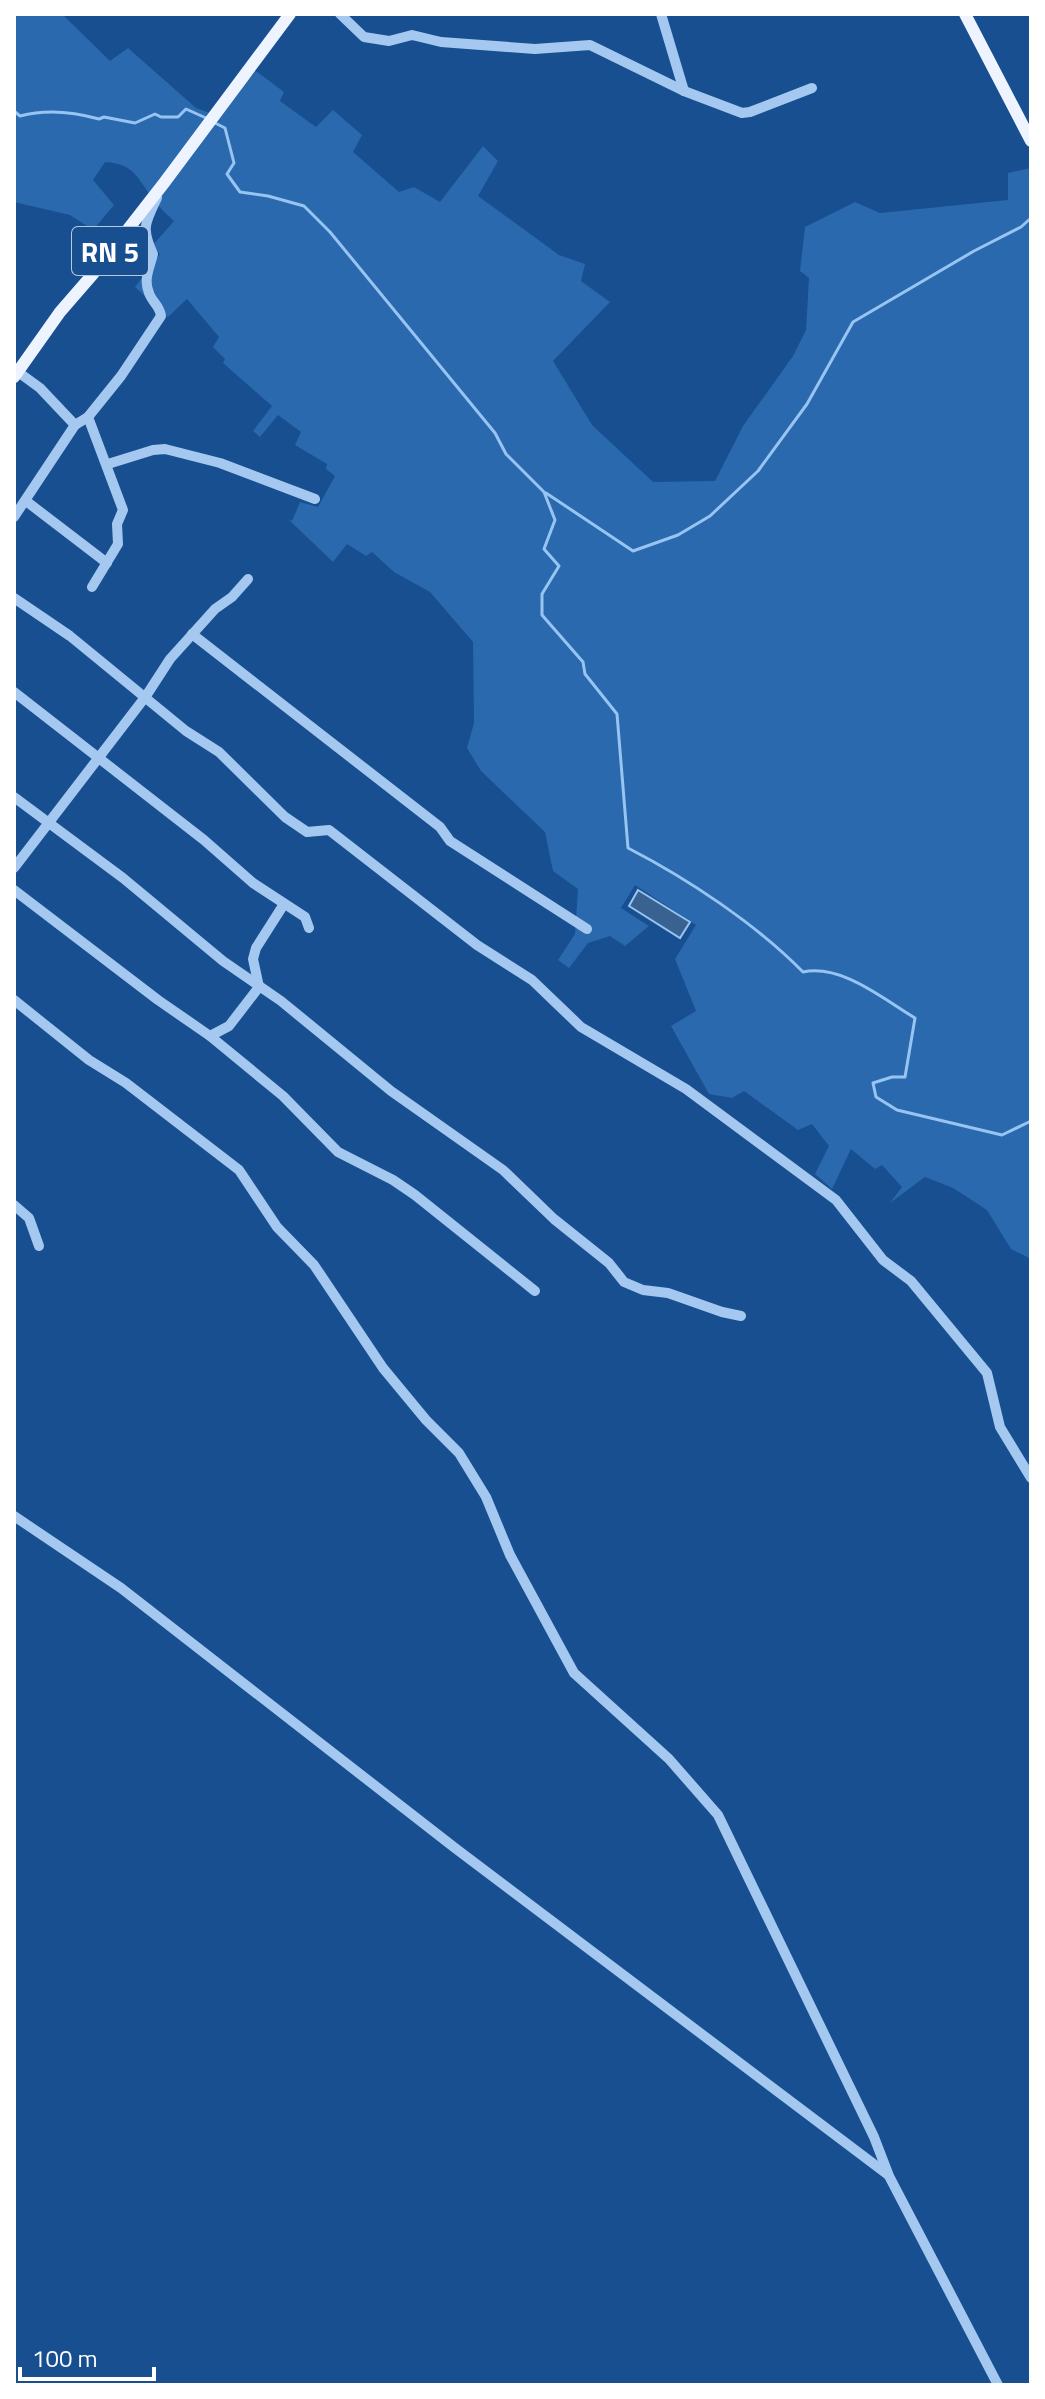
<svg xmlns="http://www.w3.org/2000/svg" width="1045" height="2399" viewBox="0 0 1045 2399" font-family="'Titillium Web',sans-serif">
	<style>
		.green { fill: #2a69ae }
		.water { fill: #396291; stroke: #97c4f2; stroke-width: 2 }
		.lines { fill: none; stroke-linecap: round; stroke-linejoin: round }
		.stream { stroke: #97c4f2; stroke-width: 3 }
		.minor { stroke: #a5c8f0; stroke-width: 10 }
		.major { stroke: #edf4ff; stroke-width: 12 }
		.labels { text-anchor: middle; dominant-baseline: central; stroke-width: 8; stroke-linejoin: round; paint-order: stroke }
		.shield { fill: #174f90; stroke: #b9cade; stroke-width: 2 }
		.shield-label { font-size: 28px; font-weight: bold; fill: #fff }
	</style>
	<rect width="100%" height="100%" fill="#174f90"/>
	<path class="green" d="M14,14H62L110,61L128,48L196,108L218,116L256,71L284,92L280,101L316,127L333,110L362,135L353,152L399,192L414,187L440,202L483,146L498,161L478,196L559,255L585,264L581,281L610,302L553,361L592,425L653,482L715,481L743,426L793,356L806,330L809,278L800,271L805,227L855,202L880,213L1008,200V173L1031,168V1259L1011,1249L987,1210L953,1188L925,1177L890,1203L902,1187L882,1165L875,1169L851,1149L832,1189L815,1174L829,1146L812,1124L798,1130L744,1091L732,1098L709,1094L671,1026L696,1011L675,959L696,925L635,885L621,908L649,926L625,946L610,936L588,943L569,968L558,960L575,934L578,889L553,871L545,832L481,771L467,748L474,723L473,642L430,592L394,572L372,552L366,556L347,544L333,562L288,519L292,521L300,502L318,507L335,476L326,469L327,464L295,445L301,432L278,415L260,437L253,431L272,406L223,363L225,359L213,347L219,337L187,299L168,317L135,287L160,254L152,246L174,221C167,215 160,208 155,201C137,180 137,164 105,162L93,180L114,205L93,230L70,215L14,202Z"/>
	<path class="water" d="M638,890L690,922L680,938L629,906Z"/>
	<g class="lines">
		<g class="stream">
			<path d="M14,111L20,116C46,109 74,112 99,119L104,117L135,123L155,114L161,117H178L186,109L206,118"/>
			<path d="M213,122L225,128L234,163L227,174L240,192L268,196L304,206L330,232L495,433L506,454L544,492L555,520L544,549L559,566L542,594V615L583,662L585,674L617,714L628,848C688,879 756,924 803,972C842,964 883,999 915,1018L905,1077H892L873,1083L876,1097L897,1110L1002,1135L1031,1121"/>
			<path d="M546,493L633,551L678,535L710,516L758,471L807,404L853,322L974,251L1021,227L1031,218"/>
		</g>
		<g class="minor">
			<path d="M340,14L364,37L389,41L412,35L441,42L535,49L590,45L684,91L742,113L750,112L812,88"/>
			<path d="M661,14L684,91"/>
			<path d="M14,369L40,388L75,425"/>
			<path d="M88,417L123,510L117,524L118,544L92,587"/>
			<path d="M108,464L153,450L165,449L220,463L315,499"/>
			<path d="M26,501L107,563"/>
			<path d="M14,517L75,425L88,417L121,376L161,316C160,306 152,302 149,293C143,279 150,267 153,254C141,228 145,223 157,198"/>
			<path d="M14,598L70,636L186,731L219,752L285,817L307,832L329,830L477,945L532,980L581,1027L686,1089L836,1200L883,1260L911,1281L987,1373L1000,1427L1031,1478"/>
			<path d="M192,634L440,827L450,841L587,929"/>
			<path d="M14,692L204,840L253,883L305,917L309,928"/>
			<path d="M14,797L123,878L223,961L281,1001L391,1091L503,1170L554,1219L609,1263L624,1282L643,1290L668,1293L722,1312L741,1316"/>
			<path d="M14,868L146,696L170,659L215,609L232,597L248,579"/>
			<path d="M14,890L158,1000L210,1036L283,1096L338,1152L393,1180L415,1195L535,1291"/>
			<path d="M259,987L253,959L256,948L284,904"/>
			<path d="M14,1000L89,1060L126,1083L239,1170L277,1227L314,1265L383,1368L426,1420L459,1453L486,1497L510,1555L574,1673L669,1759L718,1815L874,2137L889,2176L998,2385"/>
			<path d="M210,1036L229,1026L259,987"/>
			<path d="M14,1205L29,1218L39,1246"/>
			<path d="M14,1516L121,1588L455,1848L887,2174"/>
		</g>
		<g class="major">
			<path d="M965,14L1031,141"/>
			<path d="M14,377L60,312L93,274L164,183L290,14"/>
		</g>
	</g>
	<g class="labels">
		<rect class="shield" x="72" y="227" width="76" height="48" rx="6"/>
		<g class="shield-label">
			<text x="110" y="251">RN 5</text>
		</g>
	</g>
	<rect width="1045" height="2399" fill="none" stroke="#ffffff" stroke-width="32"/>
	<path d="M20 2367v12h134v-12" fill="none" stroke="#ffffff" stroke-width="4"/>
	<text x="32" y="2367" font-size="24" fill="#ffffff" stroke="#174f90" stroke-width="6" paint-order="stroke">100 m</text>
</svg>
